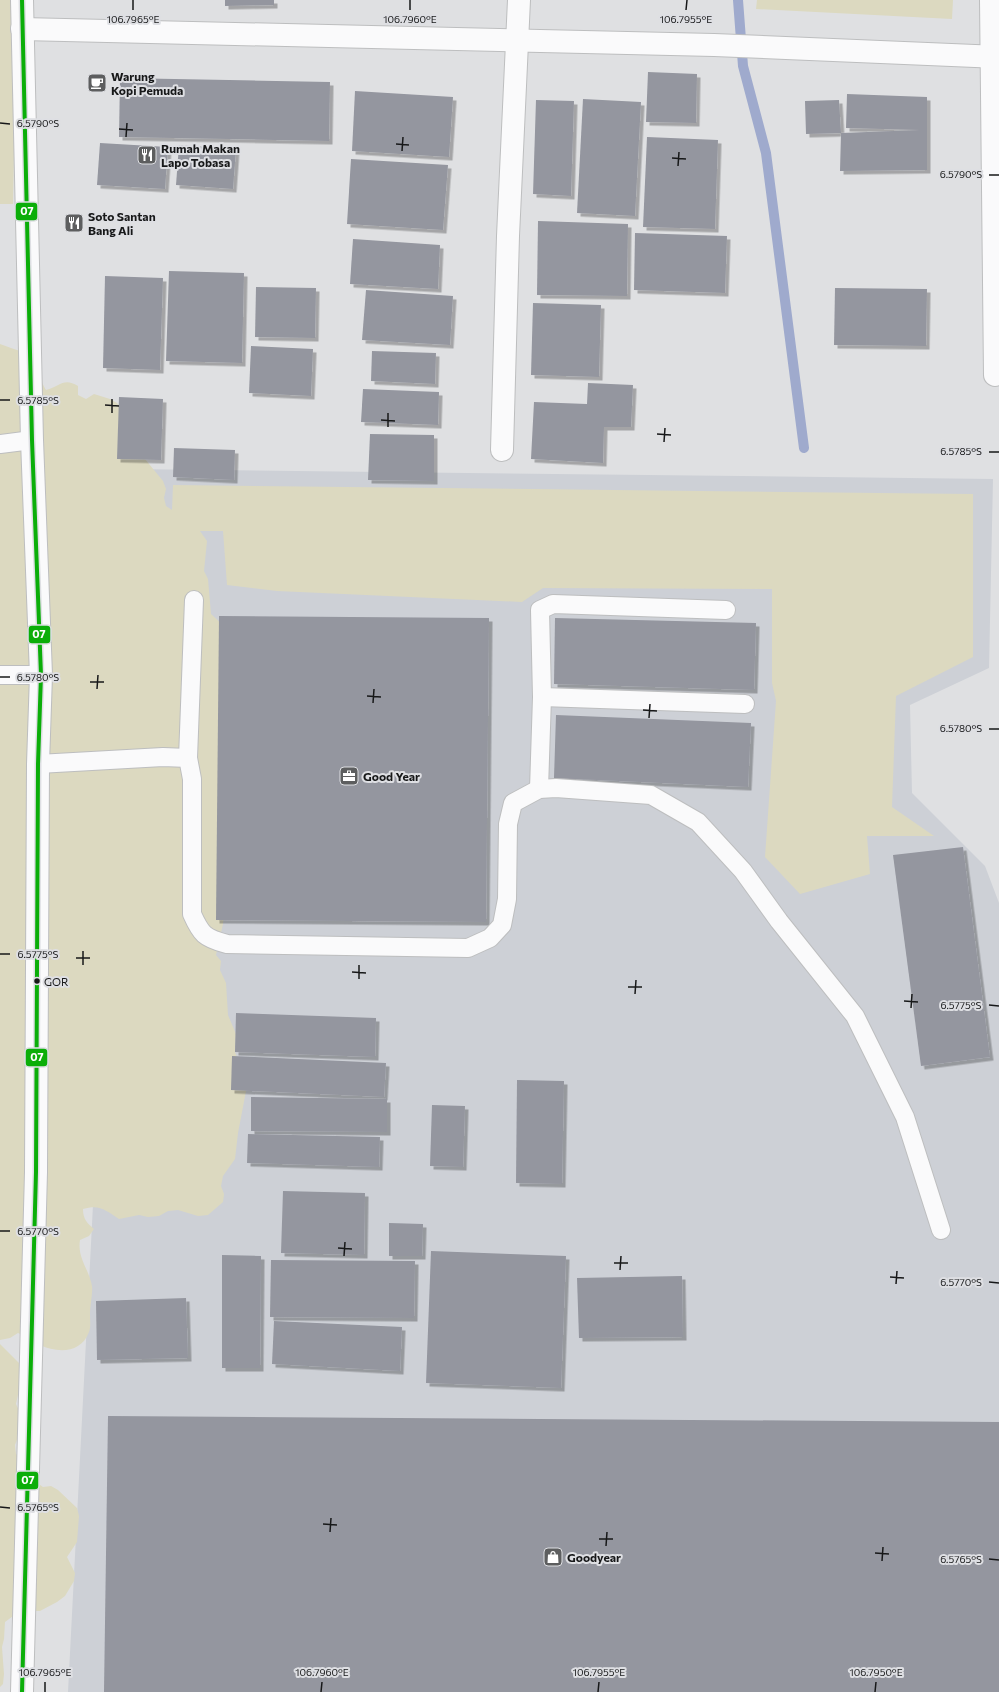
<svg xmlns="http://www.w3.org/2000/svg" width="999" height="1692" viewBox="0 0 999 1692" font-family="Commissioner,sans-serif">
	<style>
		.built { fill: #cdd0d6 }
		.green { fill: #dcd9c0 }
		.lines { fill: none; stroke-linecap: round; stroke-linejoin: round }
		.stream { stroke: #9faacd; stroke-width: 10 }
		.building { fill: #94969f; filter: url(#shadow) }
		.service-casing { stroke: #bdbebf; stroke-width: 20 }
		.minor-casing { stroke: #bdbebf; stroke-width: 24 }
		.primary-casing { stroke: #bdbebf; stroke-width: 24 }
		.service { stroke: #fafafb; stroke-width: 18 }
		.minor { stroke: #fafafb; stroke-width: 22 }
		.primary { stroke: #fafafb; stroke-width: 22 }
		.bus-1-casing { stroke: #dedfe3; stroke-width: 7 }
		.bus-1 { stroke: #0bae09; stroke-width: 4 }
		.ticks { fill: none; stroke: #171819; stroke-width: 1.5 }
		.bus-dot { fill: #171819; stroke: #dedfe3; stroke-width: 1.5 }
		.labels { text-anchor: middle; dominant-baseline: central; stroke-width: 4; stroke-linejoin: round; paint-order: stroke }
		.bus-label { font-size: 11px; fill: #171819; stroke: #dedfe3; text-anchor: start }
		.poi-label { font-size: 12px; font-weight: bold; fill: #171819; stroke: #dedfe3; text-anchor: start }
		.ticks-label { font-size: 10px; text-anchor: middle; fill: #171819; stroke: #dedfe3; stroke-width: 4; stroke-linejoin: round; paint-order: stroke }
		.line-badge { stroke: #dedfe3; stroke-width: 1.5 }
		.badge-label { font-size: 11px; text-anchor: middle; font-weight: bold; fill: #fff }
	</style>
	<defs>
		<filter id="shadow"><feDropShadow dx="3.5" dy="3.5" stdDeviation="0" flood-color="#0004"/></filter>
	</defs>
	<rect width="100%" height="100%" fill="#dfe0e2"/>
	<path class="built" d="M125,469L993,479L989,668L910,705L912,793L985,866L999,903V1692H68L107,932Z"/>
	<g class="green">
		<path d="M0,0H17L13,204H0Z"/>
		<path d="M757,0H953L952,19L756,9Z"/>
		<path d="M0,344C7,347 16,349 24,353C34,359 40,380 46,390C60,386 64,377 78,386V395L86,399L94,394L110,399L117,403L123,411L145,459L163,481L166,489L164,498L166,506L172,510L173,485L973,494V657L896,696L892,807L934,836H867L870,874L800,894L765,857L776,701L772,683V589L543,588L522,602L277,591L227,585L223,531H200L207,541L204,571L208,579L211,614L224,626V914L223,924L216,955L221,961L220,970L226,983L228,1015L236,1034L235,1052L247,1086L238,1133L235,1159L223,1176L221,1186L224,1194L223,1202L208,1215L198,1216L178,1210L168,1211L159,1216L148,1217L139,1215L119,1219C105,1210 100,1204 83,1209C83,1219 87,1223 94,1229L89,1236L80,1240C77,1258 89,1269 92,1286C93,1292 90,1306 90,1314C90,1320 91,1327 89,1332C81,1354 57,1353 40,1345C32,1341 26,1336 18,1333L10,1338L0,1340V1344L19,1363L23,1371L16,1404L24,1421L15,1445L16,1454L30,1464L36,1482L43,1487L51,1486L58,1490L77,1508L79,1516L77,1542L67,1557L75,1573L74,1581L65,1596L57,1602L40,1611H20L5,1622L4,1639L2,1647L4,1674L3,1684L0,1687Z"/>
	</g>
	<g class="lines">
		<path class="stream" d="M738,0L743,66L766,153L804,448"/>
	</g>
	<g class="building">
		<path d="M225,0H274V5L225,6Z"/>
		<path d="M648,72L697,74L696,123L646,122Z"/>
		<path d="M120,78L330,82L329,141L119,137Z"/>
		<path d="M355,91L453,97L449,157L352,151Z"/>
		<path d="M847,94L927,97V170L840,171L841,133L920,130L846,128Z"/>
		<path d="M583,99L641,102L635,216L577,213Z"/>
		<path d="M536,100L574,101L571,196L533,194Z"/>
		<path d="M839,100L841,133L806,134L805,101Z"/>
		<path d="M647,137L718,140L715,229L643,227Z"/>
		<path d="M100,143L168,147L165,189L97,185Z"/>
		<path d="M179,145L236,149L233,189L176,185Z"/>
		<path d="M351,159L448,165L443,230L347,224Z"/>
		<path d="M538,221L628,224L627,296L537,295Z"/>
		<path d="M635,233L727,236L725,293L634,290Z"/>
		<path d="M353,239L440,245L438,289L350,284Z"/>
		<path d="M169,271L244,273L242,363L166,361Z"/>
		<path d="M105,276L163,278L160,370L103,368Z"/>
		<path d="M256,287L316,288L315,338L255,337Z"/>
		<path d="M835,288L927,289L926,346L834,345Z"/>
		<path d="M366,290L453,296L450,345L362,340Z"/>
		<path d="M533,303L601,305L599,377L531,375Z"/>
		<path d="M251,346L313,349L311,396L249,393Z"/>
		<path d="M372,351L436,353L435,384L371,381Z"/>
		<path d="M588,383L633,385L631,427H604L603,463L531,459L534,402L587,404Z"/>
		<path d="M363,389L439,392L438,425L361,422Z"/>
		<path d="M119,397L163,399L161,460L117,459Z"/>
		<path d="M370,434L434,435V481L368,480Z"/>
		<path d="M174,448L235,450L234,480L173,477Z"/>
		<path d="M219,616L489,618L486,922L216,920Z"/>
		<path d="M555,618L756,623L754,690L554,684Z"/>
		<path d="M556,715L751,723L748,787L554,778Z"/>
		<path d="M963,847L990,1057L921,1066L893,855Z"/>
		<path d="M236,1013L376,1018L375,1057L235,1052Z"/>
		<path d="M232,1056L386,1063L384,1097L231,1090Z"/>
		<path d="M517,1080L564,1081L562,1184L516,1183Z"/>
		<path d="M251,1097L387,1099V1132L251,1131Z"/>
		<path d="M432,1105L465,1106L463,1167L430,1166Z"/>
		<path d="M248,1134L380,1137L379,1167L247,1163Z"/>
		<path d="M283,1191L365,1193L364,1255L281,1253Z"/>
		<path d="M389,1223L423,1224L422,1256H389Z"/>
		<path d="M431,1251L566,1256L561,1388L426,1383Z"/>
		<path d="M222,1255L261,1256L260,1368H222Z"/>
		<path d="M271,1260L415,1261L414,1318L270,1317Z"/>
		<path d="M682,1276L683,1337L579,1338L577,1278Z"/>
		<path d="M186,1298L188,1358L97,1360L96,1301Z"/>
		<path d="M274,1321L402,1327L400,1371L272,1364Z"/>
		<path d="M108,1416L999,1422V1692H104Z"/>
	</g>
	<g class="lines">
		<g class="service-casing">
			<g id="service">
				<path d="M0,444L32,440"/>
				<path d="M0,675H41"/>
				<path d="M542,697L745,704"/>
				<path d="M188,758L194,600"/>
				<path d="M38,764L163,757L188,758L192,779V914C201,934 204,938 227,944L468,948L490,938L502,925L507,899L508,824L513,803L539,789L556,788L651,795L698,822L743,871L779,921L855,1016L905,1117L941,1230"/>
				<path d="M539,789L542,697L540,610L553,604L726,610"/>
			</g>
		</g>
		<g class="minor-casing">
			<g id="minor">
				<path d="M991,0L995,375"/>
				<path d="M22,29L714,45L999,57"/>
				<path d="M502,450L508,236L519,0"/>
			</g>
		</g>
		<g class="primary-casing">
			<path id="primary" d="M22,1692L36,1172L38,764L41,675L32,440L22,0"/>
		</g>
		<use href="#service" class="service"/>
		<use href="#minor" class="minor"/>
		<use href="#primary" class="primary"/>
		<g class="bus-1-casing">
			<path id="bus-1" d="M22,0L32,440L41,675L38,764L36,1172L22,1692"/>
		</g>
		<use href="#bus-1" class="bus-1"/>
	</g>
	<path class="ticks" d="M133,10V0M410,10V0M686,10L687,0M0,123L10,124M119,129L133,130M126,137L127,123M396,144L409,145M402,151L403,137M672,158L686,159M678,166L679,152M989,175H999M0,400H10M105,405L119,406M112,413V399M381,420L395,421M388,427V413M657,434L671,435M664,442L665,428M989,452H999M0,677H10M90,682H104M97,689L98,675M367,696L381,697M373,703L374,689M643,710L657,711M649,718L650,704M989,729H999M0,954H10M76,958H90M83,965V951M352,972L366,973M359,979V965M628,987H642M635,994L636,980M904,1001L918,1002M989,1005L999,1006M911,1008L912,994M0,1231H10M338,1248L352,1249M344,1256L345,1242M614,1263H628M620,1270L621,1256M890,1277L904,1278M989,1282L999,1283M896,1284L897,1271M0,1507L10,1508M323,1524L337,1525M330,1532L331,1518M599,1539H613M606,1546L607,1532M875,1553L889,1554M989,1559L999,1560M882,1561L883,1547M45,1692V1682M321,1692L322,1682M598,1692L599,1682M875,1692L876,1682"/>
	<defs>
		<g id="cafe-square" transform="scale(1)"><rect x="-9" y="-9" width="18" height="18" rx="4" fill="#5d5e5f" stroke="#dedfe3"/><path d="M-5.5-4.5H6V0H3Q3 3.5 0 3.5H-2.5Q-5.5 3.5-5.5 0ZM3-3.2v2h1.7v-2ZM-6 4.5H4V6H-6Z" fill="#fff"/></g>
		<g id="restaurant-square" transform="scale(1)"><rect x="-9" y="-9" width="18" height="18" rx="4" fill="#5d5e5f" stroke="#dedfe3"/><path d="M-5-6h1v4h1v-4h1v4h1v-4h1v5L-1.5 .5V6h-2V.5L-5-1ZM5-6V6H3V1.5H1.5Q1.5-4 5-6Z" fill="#fff"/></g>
		<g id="office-square" transform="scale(1)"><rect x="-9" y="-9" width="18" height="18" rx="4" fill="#5d5e5f" stroke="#dedfe3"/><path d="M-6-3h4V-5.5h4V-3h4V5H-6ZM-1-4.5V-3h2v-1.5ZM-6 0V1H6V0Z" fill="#fff"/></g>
		<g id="shop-square" transform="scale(1)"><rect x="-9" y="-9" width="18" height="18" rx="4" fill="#5d5e5f" stroke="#dedfe3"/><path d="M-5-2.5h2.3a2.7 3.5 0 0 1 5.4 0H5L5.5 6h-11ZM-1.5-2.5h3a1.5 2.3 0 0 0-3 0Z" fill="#fff"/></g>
	</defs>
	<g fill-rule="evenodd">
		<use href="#cafe-square" x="97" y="83"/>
		<use href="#restaurant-square" x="147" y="155"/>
		<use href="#restaurant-square" x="74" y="223"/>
		<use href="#office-square" x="349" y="776"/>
		<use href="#shop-square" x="553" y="1557"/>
	</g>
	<circle class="bus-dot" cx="37" cy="981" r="3.5"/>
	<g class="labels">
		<g class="bus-label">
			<text x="44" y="981">GOR</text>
		</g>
		<g class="poi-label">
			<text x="111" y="76">Warung<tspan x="111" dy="14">Kopi Pemuda</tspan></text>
			<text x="161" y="148">Rumah Makan<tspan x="161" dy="14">Lapo Tobasa</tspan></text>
			<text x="88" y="216">Soto Santan<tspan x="88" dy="14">Bang Ali</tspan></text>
			<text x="363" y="776">Good Year</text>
			<text x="567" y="1557">Goodyear</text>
		</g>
	</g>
	<g class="ticks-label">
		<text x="133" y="23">106.7965°E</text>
		<text x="410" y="23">106.7960°E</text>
		<text x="686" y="23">106.7955°E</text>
		<text x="38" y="127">6.5790°S</text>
		<text x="961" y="178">6.5790°S</text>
		<text x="38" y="404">6.5785°S</text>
		<text x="961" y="455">6.5785°S</text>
		<text x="38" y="681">6.5780°S</text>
		<text x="961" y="732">6.5780°S</text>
		<text x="38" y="958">6.5775°S</text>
		<text x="961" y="1009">6.5775°S</text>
		<text x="38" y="1235">6.5770°S</text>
		<text x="961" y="1286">6.5770°S</text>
		<text x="38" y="1511">6.5765°S</text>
		<text x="961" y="1563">6.5765°S</text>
		<text x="45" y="1676">106.7965°E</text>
		<text x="322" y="1676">106.7960°E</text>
		<text x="599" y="1676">106.7955°E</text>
		<text x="876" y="1676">106.7950°E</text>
	</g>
	<g class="line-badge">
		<rect x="15" y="202" width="23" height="19" rx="4" fill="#0bae09"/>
		<rect x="28" y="625" width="23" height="19" rx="4" fill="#0bae09"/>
		<rect x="25" y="1048" width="23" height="19" rx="4" fill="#0bae09"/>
		<rect x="16" y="1471" width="23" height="19" rx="4" fill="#0bae09"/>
	</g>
	<g class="badge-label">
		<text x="27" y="215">07</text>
		<text x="39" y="638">07</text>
		<text x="37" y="1061">07</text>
		<text x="28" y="1484">07</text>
	</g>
</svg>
